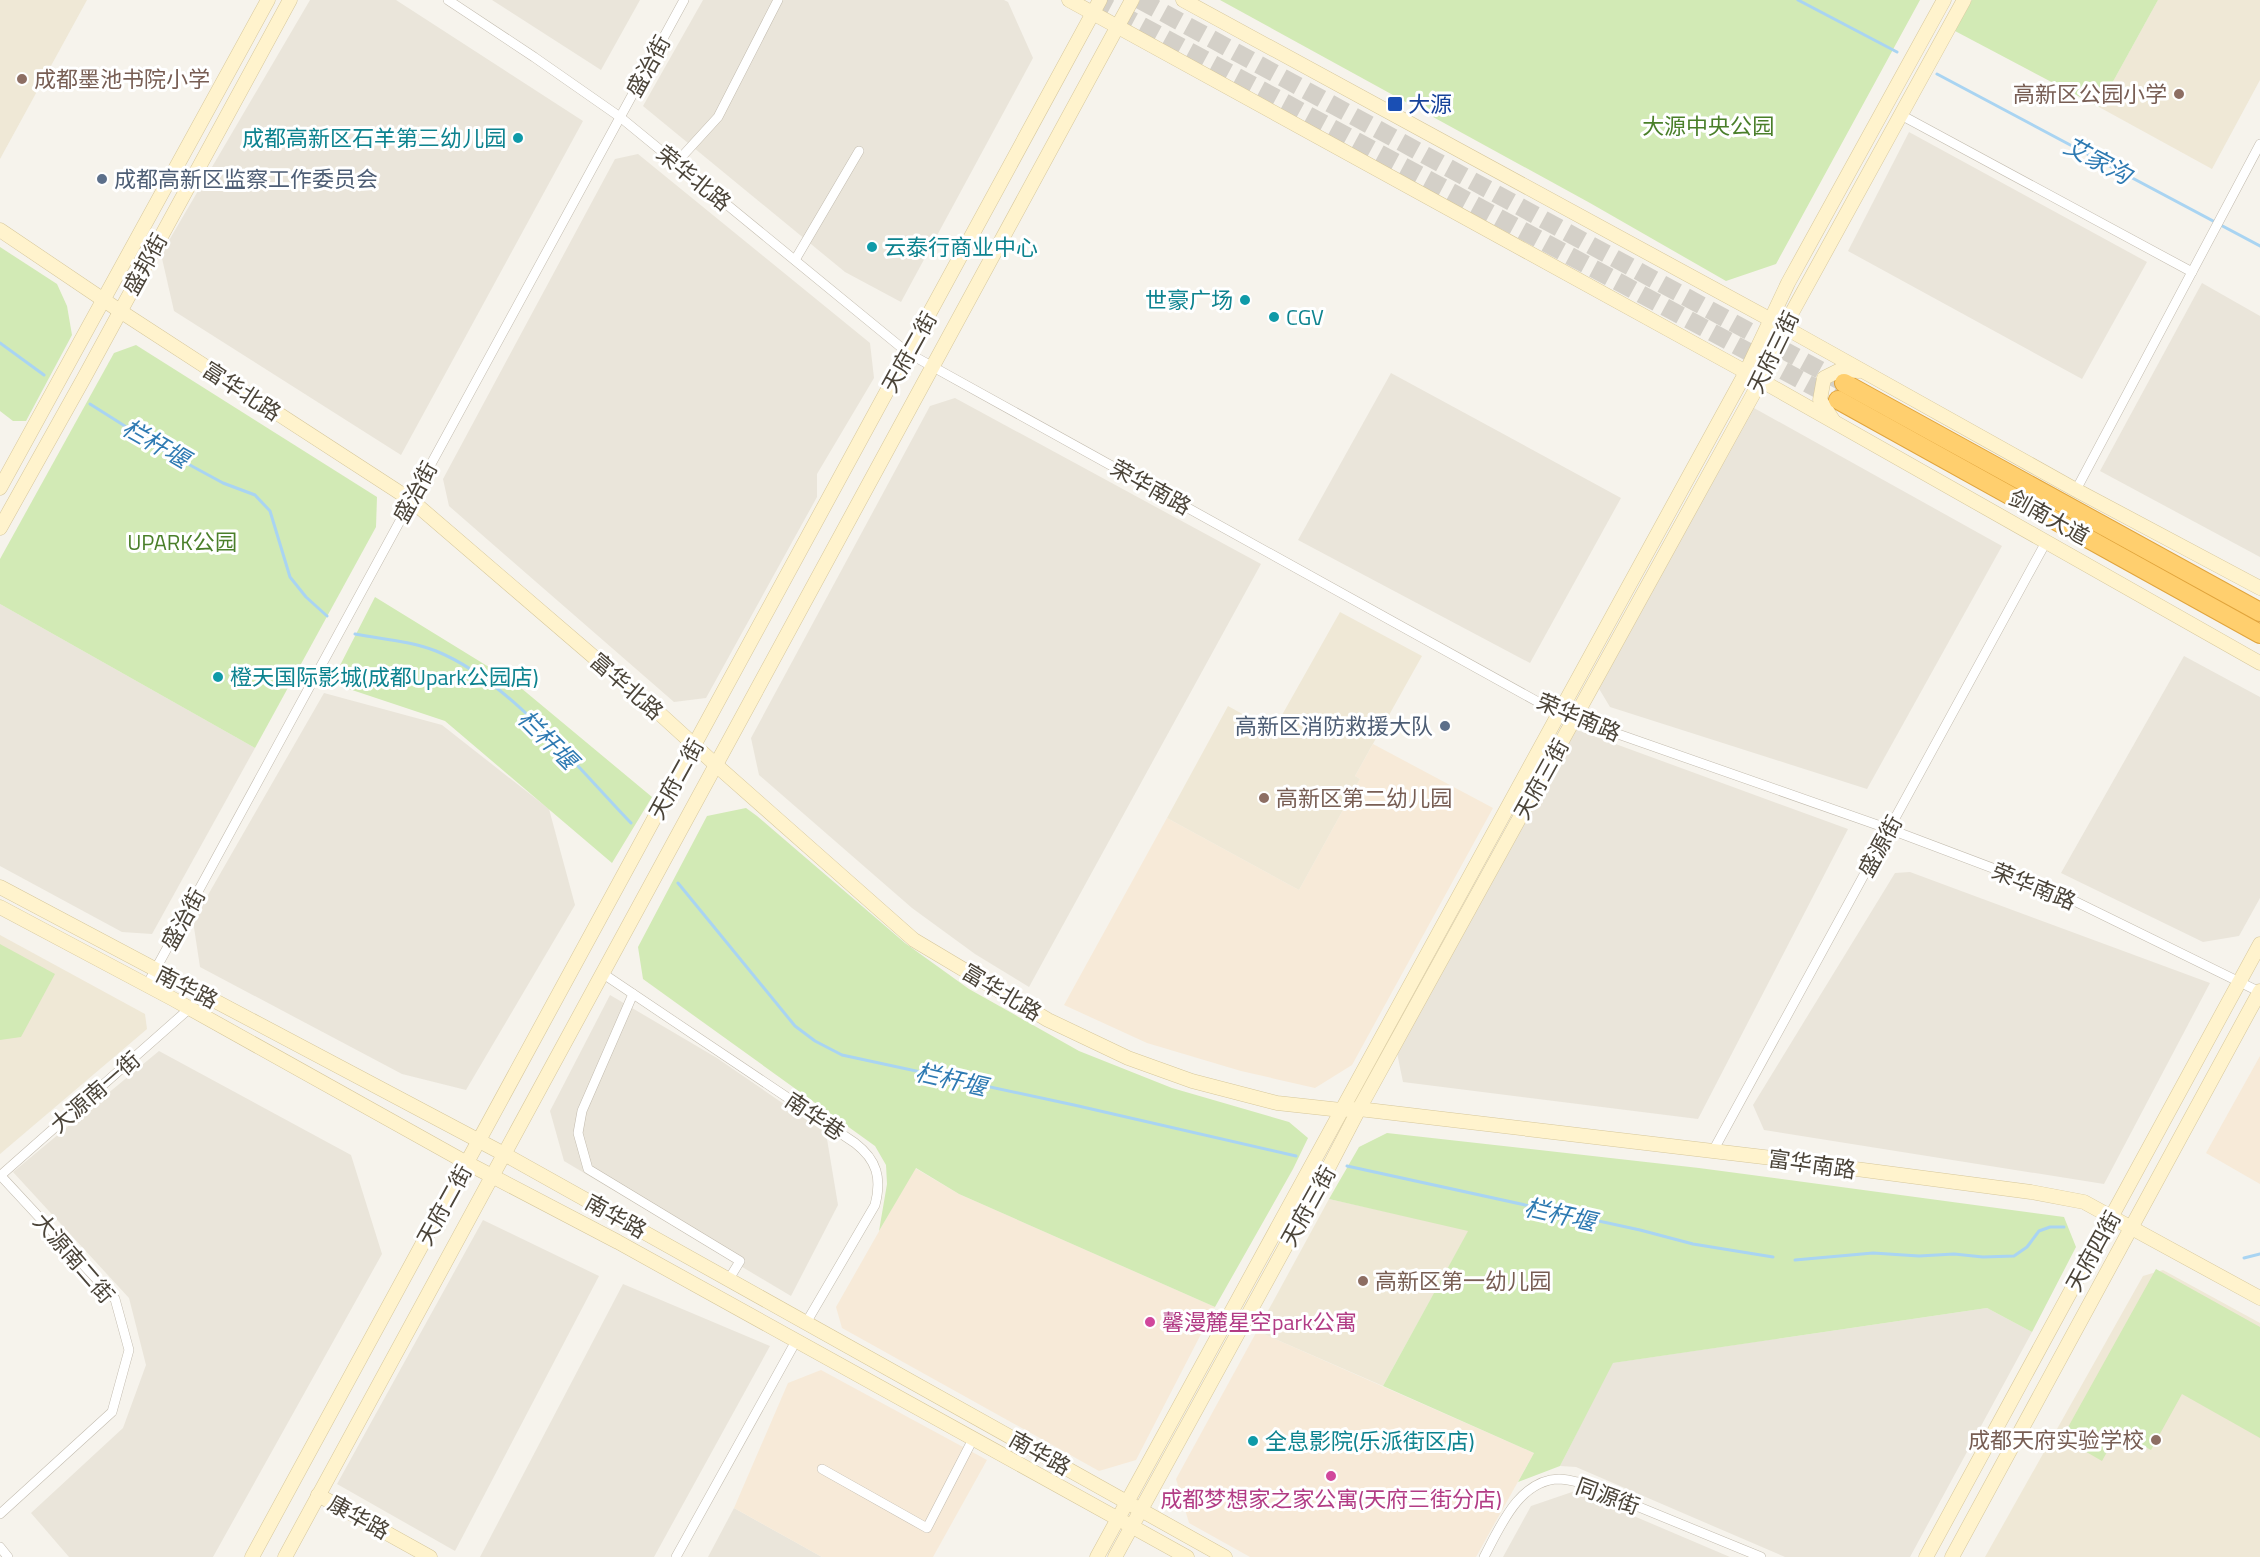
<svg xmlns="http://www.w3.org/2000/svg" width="2260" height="1557" viewBox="0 0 2260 1557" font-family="'Titillium Web','Noto Sans SC',sans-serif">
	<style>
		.residential { fill: #eae5da }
		.commercial { fill: #f7ead8 }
		.education { fill: #efe8d6 }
		.green { fill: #d2eab5 }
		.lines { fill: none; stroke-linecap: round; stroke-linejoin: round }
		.stream { stroke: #a9d4f2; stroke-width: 3 }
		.highway-tunnel { stroke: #d4d0c8; stroke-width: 18; stroke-dasharray: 18 9; stroke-linecap: butt }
		.street-casing { stroke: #c2bbae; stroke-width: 10 }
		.secondary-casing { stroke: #d6c79b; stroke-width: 15 }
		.highway-casing { stroke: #e0a43c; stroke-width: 20 }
		.street { stroke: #fff; stroke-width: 9 }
		.secondary { stroke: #fff3cd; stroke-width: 14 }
		.highway { stroke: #ffcf6e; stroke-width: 18 }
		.education-dot { fill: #8d6e63; stroke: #fff; stroke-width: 2 }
		.transit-dot { fill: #1a4fb4; stroke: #fff; stroke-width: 2 }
		.culture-dot { fill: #0f9aa8; stroke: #fff; stroke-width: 2 }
		.service-dot { fill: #5c6f8a; stroke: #fff; stroke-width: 2 }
		.hotel-dot { fill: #d1479c; stroke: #fff; stroke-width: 2 }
		.labels { text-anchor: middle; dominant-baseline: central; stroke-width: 6; stroke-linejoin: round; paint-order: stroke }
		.street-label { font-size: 22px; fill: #4b4439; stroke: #fff }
		.education-label { font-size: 22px; fill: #785e54; stroke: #fff; text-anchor: start }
		.transit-label { font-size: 22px; fill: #164399; stroke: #fff; text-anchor: start }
		.park-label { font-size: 22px; fill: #4a7f2a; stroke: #fff }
		.culture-label { font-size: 22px; fill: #0d838f; stroke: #fff; text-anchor: start }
		.service-label { font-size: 22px; fill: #4e5e75; stroke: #fff; text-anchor: start }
		.hotel-label { font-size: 22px; fill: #b23c85; stroke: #fff; text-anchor: start }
		.water-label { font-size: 24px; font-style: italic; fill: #2e7ab2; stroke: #fff }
	</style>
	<rect width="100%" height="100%" fill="#f6f3ec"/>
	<g class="residential">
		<path d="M310,0H396L583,121L401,455L174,311L161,254Z"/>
		<path d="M492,0H640L601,70Z"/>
		<path d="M703,0H1004L1008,2L1033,58L901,302L845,272L643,106Z"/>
		<path d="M1909,132L2147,262L2082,379L1848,251Z"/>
		<path d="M638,154L870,343L874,378L817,474V497L706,698L674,702L449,506L443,479L615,159Z"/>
		<path d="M2202,283L2260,316V557L2100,471Z"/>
		<path d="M1391,373L1621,498L1530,663L1298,540Z"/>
		<path d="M955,398L1261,564L1029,987L975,954L912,908L759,775L751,738L930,406Z"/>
		<path d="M1745,403L2002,546L1867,789L1610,707L1595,682Z"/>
		<path d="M0,604L255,748L152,934L122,932L0,866Z"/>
		<path d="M2184,656L2260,697V898L2239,936L2203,942L2061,873Z"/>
		<path d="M324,693L442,725L549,809L575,905L466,1090L402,1074L200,967L193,921Z"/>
		<path d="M1569,727L1848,829L1698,1119L1403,1082L1396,1048Z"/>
		<path d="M1910,872L2210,983L2104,1184L1764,1130L1753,1105L1895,873Z"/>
		<path d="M610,995L717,1058L826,1133L838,1205L791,1296L564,1161L550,1111Z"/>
		<path d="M159,1051L351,1155L382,1254L213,1557H69L31,1513L123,1428L146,1365L129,1298L13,1172Z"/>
		<path d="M483,1220L599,1276L455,1551L337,1484Z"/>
		<path d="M623,1284L770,1346L654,1557H480Z"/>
		<path d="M1987,1308L2032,1332L1910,1557H1785L1576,1467L1560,1466L1612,1363Z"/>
		<path d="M1575,1491L1730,1557H1503L1531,1506Z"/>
		<path d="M734,1508L822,1557H708Z"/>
	</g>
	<g class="commercial">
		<path d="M1373,744L1493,808L1352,1065L1315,1088L1241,1071L1147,1043L1064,1005L1167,818L1299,890L1360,779L1355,776Z"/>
		<path d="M2260,1056V1184L2206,1153Z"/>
		<path d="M915,1168L959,1194L1215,1307L1136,1460L1099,1471L842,1328L836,1307Z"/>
		<path d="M1257,1331L1534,1453L1476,1557H1250L1189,1523L1176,1479Z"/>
		<path d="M821,1370L987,1460L933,1557H822L734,1508L788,1383Z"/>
	</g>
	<g class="education">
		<path d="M0,0H87L0,159Z"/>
		<path d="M2158,0H2260V80L2212,169L2099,107Z"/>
		<path d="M1340,612L1422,656L1355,776L1360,779L1299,890L1167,818L1228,706L1273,731Z"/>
		<path d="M0,935L145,1014L147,1029L0,1154Z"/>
		<path d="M1329,1199L1469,1230L1383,1386L1257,1331Z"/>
		<path d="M2163,1270L2260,1323V1557H1985L2143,1276Z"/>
	</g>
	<g class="green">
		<path d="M1220,0H1920L1776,264L1726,281L1590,203Z"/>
		<path d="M1972,0H2158L2099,107L1955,31Z"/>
		<path d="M0,247L57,284L67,306L72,335L26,421H13L0,411Z"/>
		<path d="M136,345L377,497L376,527L255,748L0,604V559L114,353Z"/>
		<path d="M375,597L515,683L652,797L612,863L445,721L331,683Z"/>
		<path d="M746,808L757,816L905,943L969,989L1079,1051L1172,1088L1289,1122L1308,1138L1293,1169L1215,1307L959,1194L916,1168L879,1231L887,1184L886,1165L875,1146L643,979L638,947L707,816Z"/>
		<path d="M0,944L55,974L21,1037L0,1040Z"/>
		<path d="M1387,1133L1699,1168L2064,1217L2076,1247L2032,1332L1987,1308L1613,1363L1560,1466L1518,1482L1534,1453L1383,1386L1468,1231L1329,1199L1359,1147Z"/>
		<path d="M2156,1269L2260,1327V1438L2182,1394L2151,1450L2118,1432L2102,1461L2062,1438Z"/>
	</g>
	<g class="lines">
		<g class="stream">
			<path d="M1798,0L1897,52"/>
			<path d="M1937,74L2260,246"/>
			<path d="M0,343L44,375"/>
			<path d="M90,404L166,452L223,483L255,495L270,511L290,577L306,597L327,616"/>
			<path d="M355,634C381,639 412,641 436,651C508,680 577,767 631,823"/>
			<path d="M678,883L795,1026L815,1041L842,1055L1074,1105L1296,1156"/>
			<path d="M1347,1166L1640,1230L1693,1244L1773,1257"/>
			<path d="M2244,1258L2260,1254"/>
			<path d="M1795,1260L1873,1253L1919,1256L1954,1254L1983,1257L2014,1256L2027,1247L2039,1231L2050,1227H2064"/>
		</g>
		<g class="highway-tunnel">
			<path d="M1094,0L1838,400"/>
			<path d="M1140,0L1844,383"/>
		</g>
		<g class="street-casing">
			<g id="street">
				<path d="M448,0L534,57L620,117L908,353L1558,713L1889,829L2056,892L2260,992"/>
				<path d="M1901,115L2192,272"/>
				<path d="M676,163L718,117L778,0"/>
				<path d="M795,260L859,151"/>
				<path d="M2076,490L2260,144"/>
				<path d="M602,973L855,1143C877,1160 882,1178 875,1205L806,1323"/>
				<path d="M147,985L684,0"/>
				<path d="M633,994L582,1111L578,1133L588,1169L740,1261L729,1279"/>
				<path d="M1713,1151L2046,542"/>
				<path d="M0,1175L115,1299L129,1350L112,1412L0,1514"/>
				<path d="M0,1176L190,1008"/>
				<path d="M822,1469L927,1528L973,1439"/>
				<path d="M0,1547L8,1557"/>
				<path d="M676,1557L796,1341"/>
				<path d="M1484,1557C1500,1527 1519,1480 1559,1479C1565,1479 1572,1481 1578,1482L1761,1557"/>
			</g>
		</g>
		<g class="secondary-casing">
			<g id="secondary">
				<path d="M1069,0L1746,372L2260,663"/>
				<path d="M1183,0L1784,327L2076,490L2260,588"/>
				<path d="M0,230L120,311L411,500L659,713L716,765L914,940L1048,1020L1128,1058L1192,1081L1277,1103L1341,1110L1359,1109L1772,1158L2031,1192L2084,1202L2260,1298"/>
				<path d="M1833,420L1820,400L1824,378L1840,370L1859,371"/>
				<path d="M0,488L268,0"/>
				<path d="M0,528L84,378L290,0"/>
				<path d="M0,887L504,1154L1225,1557"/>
				<path d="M0,907L173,999L467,1163L618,1242L1187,1557"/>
				<path d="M318,1495L430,1557"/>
				<path d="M252,1557L1100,0"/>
				<path d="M285,1557L1132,0"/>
				<path d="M1097,1557L1746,372L1788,283L1944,0"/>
				<path d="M1115,1557L1321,1182L1359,1109L1761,380L1784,327L1964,0"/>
				<path d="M1926,1557L2260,944"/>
				<path d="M1952,1557L2260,991"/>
			</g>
		</g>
		<g class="highway-casing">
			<g id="highway">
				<path d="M1844,383L2260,612"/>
				<path d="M1838,400L2260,634"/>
			</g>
		</g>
		<use href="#street" class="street"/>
		<use href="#secondary" class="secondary"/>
		<use href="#highway" class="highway"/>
	</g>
	<g class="education-dot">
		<circle cx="22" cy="79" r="6"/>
		<circle cx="2179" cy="94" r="6"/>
		<circle cx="1264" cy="798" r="6"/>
		<circle cx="1363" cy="1281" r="6"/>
		<circle cx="2156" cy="1440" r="6"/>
	</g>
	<rect class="transit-dot" x="1387" y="96" width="16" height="16" rx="3"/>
	<g class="culture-dot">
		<circle cx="518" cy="138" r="6"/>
		<circle cx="872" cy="247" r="6"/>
		<circle cx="1245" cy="300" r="6"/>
		<circle cx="1274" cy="317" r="6"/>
		<circle cx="218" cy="677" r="6"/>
		<circle cx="1253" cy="1441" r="6"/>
	</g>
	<g class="service-dot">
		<circle cx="102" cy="179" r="6"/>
		<circle cx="1445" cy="726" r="6"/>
	</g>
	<g class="hotel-dot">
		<circle cx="1150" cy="1322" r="6"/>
		<circle cx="1331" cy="1476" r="6"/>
	</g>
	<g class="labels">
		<g class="street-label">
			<text transform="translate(648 66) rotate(-61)">盛治街</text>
			<text transform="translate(694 178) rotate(39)">荣华北路</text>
			<text transform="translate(145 264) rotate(-61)">盛邦街</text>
			<text transform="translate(909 352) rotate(-61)">天府二街</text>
			<text transform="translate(1773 352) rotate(-64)">天府三街</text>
			<text transform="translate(242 391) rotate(33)">富华北路</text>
			<text transform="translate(1151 487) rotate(29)">荣华南路</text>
			<text transform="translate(415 492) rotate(-61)">盛治街</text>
			<text transform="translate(2049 517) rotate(29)">剑南大道</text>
			<text transform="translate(627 686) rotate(41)">富华北路</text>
			<text transform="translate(1579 717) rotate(23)">荣华南路</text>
			<text transform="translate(676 779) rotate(-61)">天府二街</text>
			<text transform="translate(1541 779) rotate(-61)">天府三街</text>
			<text transform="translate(1880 846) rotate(-61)">盛源街</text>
			<text transform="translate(2034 886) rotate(22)">荣华南路</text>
			<text transform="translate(183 919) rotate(-61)">盛治街</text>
			<text transform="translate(187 987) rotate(27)">南华路</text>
			<text transform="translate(1002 992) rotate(31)">富华北路</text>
			<text transform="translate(95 1092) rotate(-41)">大源南一街</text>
			<text transform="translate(815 1116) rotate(34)">南华巷</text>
			<text transform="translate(1812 1164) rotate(8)">富华南路</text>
			<text transform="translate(444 1205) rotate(-61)">天府二街</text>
			<text transform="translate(1308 1206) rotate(-61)">天府三街</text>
			<text transform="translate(616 1216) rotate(29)">南华路</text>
			<text transform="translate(2093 1251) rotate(-61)">天府四街</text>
			<text transform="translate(74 1258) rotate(49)">大源南二街</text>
			<text transform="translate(1040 1453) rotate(29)">南华路</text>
			<text transform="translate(1608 1496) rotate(20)">同源街</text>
			<text transform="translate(359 1517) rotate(29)">康华路</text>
		</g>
		<g class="education-label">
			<text x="34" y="79">成都墨池书院小学</text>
			<text x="2167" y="94" text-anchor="end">高新区公园小学</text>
			<text x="1276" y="798">高新区第二幼儿园</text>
			<text x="1375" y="1281">高新区第一幼儿园</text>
			<text x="2144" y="1440" text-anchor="end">成都天府实验学校</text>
		</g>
		<g class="transit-label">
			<text x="1408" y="104">大源</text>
		</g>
		<g class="park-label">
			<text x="1708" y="126">大源中央公园</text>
			<text x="182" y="542">UPARK公园</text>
		</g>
		<g class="culture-label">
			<text x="506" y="138" text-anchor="end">成都高新区石羊第三幼儿园</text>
			<text x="884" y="247">云泰行商业中心</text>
			<text x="1233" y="300" text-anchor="end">世豪广场</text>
			<text x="1286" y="317">CGV</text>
			<text x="230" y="677">橙天国际影城(成都Upark公园店)</text>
			<text x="1265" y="1441">全息影院(乐派街区店)</text>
		</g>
		<g class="service-label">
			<text x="114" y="179">成都高新区监察工作委员会</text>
			<text x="1433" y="726" text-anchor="end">高新区消防救援大队</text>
		</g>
		<g class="hotel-label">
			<text x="1162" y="1322">馨漫麓星空park公寓</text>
			<text x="1331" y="1499" text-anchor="middle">成都梦想家之家公寓(天府三街分店)</text>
		</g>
		<g class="water-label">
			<text transform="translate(2098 160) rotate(28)">艾家沟</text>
			<text transform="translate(156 443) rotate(30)">栏杆堰</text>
			<text transform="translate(548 739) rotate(45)">栏杆堰</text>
			<text transform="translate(951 1079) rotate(13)">栏杆堰</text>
			<text transform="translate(1560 1214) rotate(13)">栏杆堰</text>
		</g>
	</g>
</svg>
